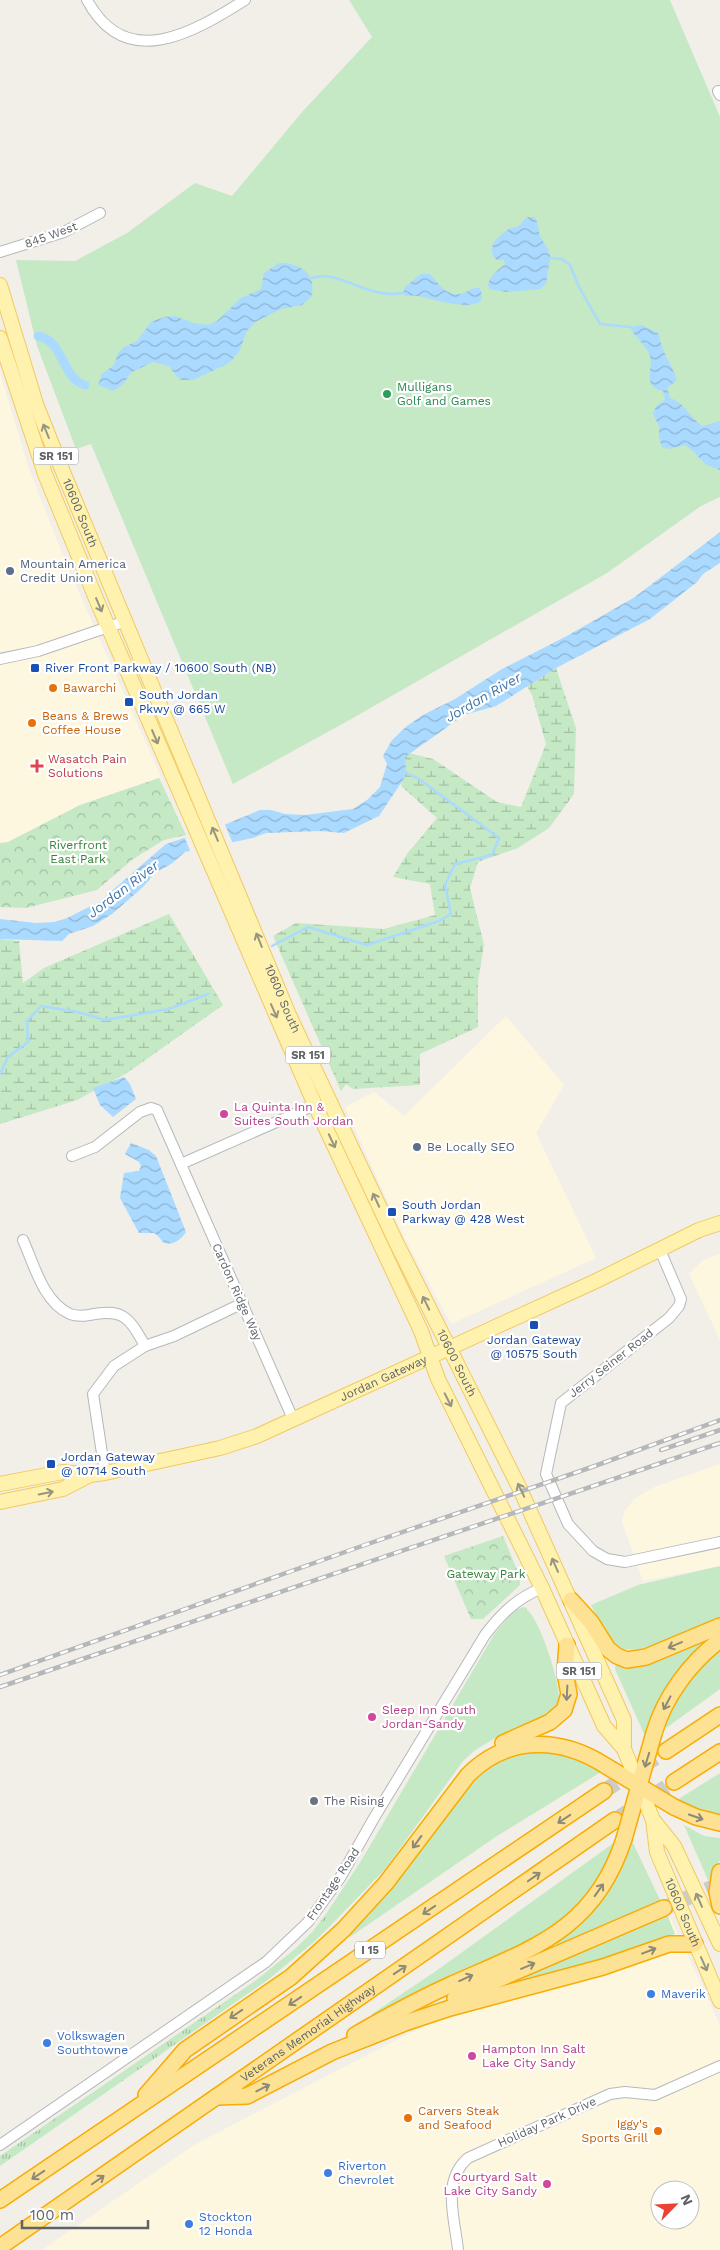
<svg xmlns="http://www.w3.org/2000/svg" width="720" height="2250" viewBox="0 0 720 2250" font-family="'Work Sans',sans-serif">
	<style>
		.commercial { fill: #fef7e0; fill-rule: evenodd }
		.grass { fill: url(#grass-tufts) }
		.wetland { fill: url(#wetland-marsh) }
		.park { fill: url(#park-crowns) }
		.garden { fill: #c5e8c5 }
		.water { fill: url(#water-waves) }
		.pier { fill: #f1efe8 }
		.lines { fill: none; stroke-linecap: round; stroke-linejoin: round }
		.stream { stroke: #aadaff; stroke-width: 2.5 }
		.canal { stroke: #aadaff; stroke-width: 9 }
		.highway-tunnel { stroke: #ccccc8; stroke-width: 15; stroke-dasharray: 15 8; stroke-linecap: butt }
		.minor-casing { stroke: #b5b8bc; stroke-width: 12 }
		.major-casing { stroke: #f2c960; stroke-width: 16 }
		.highway-casing { stroke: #f9ab00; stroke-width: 18 }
		.minor { stroke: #fff; stroke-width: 10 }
		.major { stroke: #fff2af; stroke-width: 14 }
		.highway { stroke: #fde293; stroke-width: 15 }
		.rail-casing { stroke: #b6b7b8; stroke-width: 4.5 }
		.rail { stroke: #fff; stroke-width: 2.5; stroke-dasharray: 8; stroke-linecap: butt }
		.major-bridge-casing { stroke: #f2c960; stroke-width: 16; stroke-linecap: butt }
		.highway-bridge-casing { stroke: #f9ab00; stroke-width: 18; stroke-linecap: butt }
		.major-bridge { stroke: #fff2af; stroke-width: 14 }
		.highway-bridge { stroke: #fde293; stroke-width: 15 }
		.oneway { stroke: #979581 }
		.oneway2 { stroke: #8e8975 }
		.leisure-dot { fill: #2e9e5b; stroke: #fff; stroke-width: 2 }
		.service-dot { fill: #5c6f8a; stroke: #fff; stroke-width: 2 }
		.transit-dot { fill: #1a4fb4; stroke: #fff; stroke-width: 2 }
		.food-dot { fill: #e8710a; stroke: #fff; stroke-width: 2 }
		.health-dot { fill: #e0444e; stroke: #fff; stroke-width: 2 }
		.hotel-dot { fill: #d1479c; stroke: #fff; stroke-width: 2 }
		.worship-dot { fill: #6b7280; stroke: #fff; stroke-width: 2 }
		.shop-dot { fill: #3f7fe0; stroke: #fff; stroke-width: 2 }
		.labels { text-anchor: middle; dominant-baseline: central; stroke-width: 4.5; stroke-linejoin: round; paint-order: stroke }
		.shield { fill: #fff; stroke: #8f9295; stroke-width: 1 }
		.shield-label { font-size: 11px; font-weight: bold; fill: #5f6368 }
		.street-label { font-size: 12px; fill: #5f6368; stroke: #fff }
		.leisure-label { font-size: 12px; fill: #27864d; stroke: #fff; text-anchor: start }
		.service-label { font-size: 12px; fill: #4e5e75; stroke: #fff; text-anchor: start }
		.transit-label { font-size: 12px; fill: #164399; stroke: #fff; text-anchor: start }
		.food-label { font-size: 12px; fill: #c56008; stroke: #fff; text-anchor: start }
		.health-label { font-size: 12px; fill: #be3a42; stroke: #fff; text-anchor: start }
		.park-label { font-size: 12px; fill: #348238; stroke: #fff }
		.hotel-label { font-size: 12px; fill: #b23c85; stroke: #fff; text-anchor: start }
		.worship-label { font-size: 12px; fill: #5b616d; stroke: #fff; text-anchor: start }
		.shop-label { font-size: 12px; fill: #366cbe; stroke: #fff; text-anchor: start }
		.water-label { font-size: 14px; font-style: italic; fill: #4174aa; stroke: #fff }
	</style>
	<defs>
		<pattern id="grass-tufts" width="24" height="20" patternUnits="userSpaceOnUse" patternTransform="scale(1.25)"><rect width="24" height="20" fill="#c5e8c5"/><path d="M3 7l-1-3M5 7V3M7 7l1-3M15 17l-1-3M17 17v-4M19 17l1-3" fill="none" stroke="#a3c0a4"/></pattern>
		<pattern id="wetland-marsh" width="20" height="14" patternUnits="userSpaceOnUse" patternTransform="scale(1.25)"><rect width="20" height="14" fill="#c5e8c5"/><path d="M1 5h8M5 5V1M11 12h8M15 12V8" fill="none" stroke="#a3c0a4"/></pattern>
		<pattern id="park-crowns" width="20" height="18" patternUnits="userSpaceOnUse" patternTransform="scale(1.25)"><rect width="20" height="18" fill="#c5e8c5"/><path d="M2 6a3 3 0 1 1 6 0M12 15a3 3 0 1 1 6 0" fill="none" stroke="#a3c0a4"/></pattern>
		<pattern id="water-waves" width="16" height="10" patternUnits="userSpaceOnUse" patternTransform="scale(1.25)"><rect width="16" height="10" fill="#aadaff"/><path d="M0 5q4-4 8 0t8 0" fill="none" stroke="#8eb4d2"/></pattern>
	</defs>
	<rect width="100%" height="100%" fill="#f1efe8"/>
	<g class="commercial">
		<path d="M0,373L28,466L66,563L161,777L80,805L8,842L0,843Z"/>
		<path d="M506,1016L564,1085L536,1133L596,1258L451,1324L403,1235L345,1107L374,1092L404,1116Z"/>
		<path d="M720,1254V1340L689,1274L703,1260Z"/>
		<path d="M720,1464V1566L643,1581L622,1522L624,1512L634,1499L654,1487Z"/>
		<path d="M670,1917L720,2025V2250H42L194,2145L429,2023L547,1976ZM660,2190H690V2220H660Z"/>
	</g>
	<path class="grass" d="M326,1914L334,1922L315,1941L269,1979L0,2166V2156L255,1981L295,1949L313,1931Z"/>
	<g class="wetland">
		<path d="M556,668L576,728L574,794L549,828L518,848L478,862L470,888L484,945L478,981V1027L420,1054V1085L353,1089L346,1084L341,1091L273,936L296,923L384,929L435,915L430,884L393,877L407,854L437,818L401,786L406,764L404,757L409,753L433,759L497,802L521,807L546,744L532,695L527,686Z"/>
		<path d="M169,914L223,1005L127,1073L77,1100L0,1124V939L19,941L23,983L44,968Z"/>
	</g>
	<g class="park">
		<path d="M159,778L186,835L164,840L133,859L97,890L26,908L0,907V843L8,842L80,805Z"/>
		<path d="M503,1536L520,1577V1585L483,1619H471L444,1556Z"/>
	</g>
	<g class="garden">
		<path d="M349,0H670L720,117V497L701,506L607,573L353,718L233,784L91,444L76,449L37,346L16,260L75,261L127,233L195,183L232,196L303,111L372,37Z"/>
		<path d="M720,1566V1618C699,1626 637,1659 618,1647C606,1638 598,1618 591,1605L638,1585Z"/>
		<path d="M523,1607L527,1608V1610C540,1619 561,1685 559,1700L561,1701L557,1708L542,1719L495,1738L474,1751L463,1761L385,1869L334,1922L326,1914L361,1861L495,1633L513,1611Z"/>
		<path d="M715,1634L698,1649L646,1738L615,1669L616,1661Z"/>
		<path d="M720,1649V1689L666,1728C664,1703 703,1665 720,1649Z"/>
		<path d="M536,1751C560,1753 580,1758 601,1772L497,1836L350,1937L349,1935L405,1873L475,1777C495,1760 512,1755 536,1751Z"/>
		<path d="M720,1773V1815L693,1809L677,1800Z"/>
		<path d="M684,1825L704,1836L720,1838V1860L713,1878L708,1880Z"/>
		<path d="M631,1839L661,1902L556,1947V1943L586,1918Z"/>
		<path d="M615,1842C598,1885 576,1910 538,1937L373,2017L372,2014L436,1971Z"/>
		<path d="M667,1914L675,1934L600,1961L484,1993Z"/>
	</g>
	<g class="water">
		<path d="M528,217H534C540,224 537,228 540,236C543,243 551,250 550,258C550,266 546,273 547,282L540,289L506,292L490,289L488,285C490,275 498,270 505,264L504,260H497C484,249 498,235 509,229C512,227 516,228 520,225C523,222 524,219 528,217Z"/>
		<path d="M279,263C300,262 318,275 311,297L302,305L281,309L255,322L247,331L239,352L229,363L193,380H180L169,366L153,362L132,372L122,385L113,391L98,385L102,374L114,365L118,353L124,347L137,341L151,322L164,317L175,316L193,323L208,325L217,321L241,298L261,289L264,273Z"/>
		<path d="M421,274H430C439,284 448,299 464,293C470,291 472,287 479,288L481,290L482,299C474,313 431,298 417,296C413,295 409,296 405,296L403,293L405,287Z"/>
		<path d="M642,325L659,334C662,354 671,361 677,380L667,388L670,398C685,403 690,418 703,426L720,421V470L705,464L694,452L685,445L669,449L662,447L659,438V426L653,414L656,406L665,400L663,391C641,387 654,368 650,356C646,344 635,338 630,327Z"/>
		<path d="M720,532V563L703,574L697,582L650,619L556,668L496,706L464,715L405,757L406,764L405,777L379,816L344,833L320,831L266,833L253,838L185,852L171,864L155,873L143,887L112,914L93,926L69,934L62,941L0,939V919L36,923L55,922L67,918L99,902L166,844L224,825L260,810H271L285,814L305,815L353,809L367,800L380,787L387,764L383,756L392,740L407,726L423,715L455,699L502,669L565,637L635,597Z"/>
		<path d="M124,1077L130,1084L136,1099L113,1117L100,1105L93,1088Z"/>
		<path d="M131,1143L149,1150L156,1156L186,1232C182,1239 172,1247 163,1242C161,1240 158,1235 154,1233H139L120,1198L124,1173L139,1171L141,1166L139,1162L125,1154Z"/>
	</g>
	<path class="pier" d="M224,822L233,844L191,853L184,836Z"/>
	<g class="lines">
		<g class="stream">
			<path d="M551,258L562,259L570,265L579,287L600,324L630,327"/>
			<path d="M312,278C341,269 367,300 403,293"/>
			<path d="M272,946L308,927L367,945L439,921L451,914L445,885L455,864L492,855L499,838L419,779L403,771"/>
			<path d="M0,1074L8,1057L28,1042L27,1021L41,1006L78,1012L105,1020L169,1009L208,994"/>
		</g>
		<path class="canal" d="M38,336C65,341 60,377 85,385"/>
		<g class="highway-tunnel">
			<path d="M604,1791L666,1751"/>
			<path d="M615,1820L674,1782"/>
			<path d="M664,1908L720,1884"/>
		</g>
		<g class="minor-casing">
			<g id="minor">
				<path d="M87,0C126,73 194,32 245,0"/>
				<path d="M718,91L720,95"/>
				<path d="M0,252L64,232L100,213"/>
				<path d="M0,659L38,651L126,621"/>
				<path d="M72,1156L95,1147L140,1112L151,1108L157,1110L293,1419"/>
				<path d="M181,1164L315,1105"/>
				<path d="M23,1240C34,1264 43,1302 70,1314C75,1316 83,1316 89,1315C123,1308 129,1317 145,1346"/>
				<path d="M660,1250L681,1299L679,1306L669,1318L561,1403L546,1474L568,1524L593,1551L607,1559L625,1562L720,1542"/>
				<path d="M105,1473L93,1394L114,1366L145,1346L174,1336L243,1303"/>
				<path d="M0,2145L266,1962L308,1922L340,1878L374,1818L485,1635C501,1614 517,1598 542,1588"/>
				<path d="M458,2250C455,2219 441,2181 468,2158L610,2094L625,2092L655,2095L720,2066"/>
			</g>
		</g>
		<g class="major-casing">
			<g id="major">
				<path id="s1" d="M0,285L36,404L61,467L289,1015L397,1244L520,1489L624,1720V1749"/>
				<path d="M0,338L45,474L97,601L315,1105L421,1331L438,1379L542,1588L604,1726L624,1749"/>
				<path id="s2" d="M0,1484L63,1472L90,1475L105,1473L220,1448L257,1436L596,1281L699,1230L720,1223"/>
				<path d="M0,1502L63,1489L90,1475"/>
				<path id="s3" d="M653,1820L657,1852L720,2001"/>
				<path d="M654,1821L674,1846L720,1944"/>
			</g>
		</g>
		<g class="highway-casing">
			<g id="highway">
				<path d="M571,1600L591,1622L608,1649L617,1656L627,1660L646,1657L720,1626"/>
				<path d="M654,1733C665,1696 690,1663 720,1640"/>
				<path d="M503,1743L550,1722L564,1710L569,1694L565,1673L567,1645"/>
				<path d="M666,1751L720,1715"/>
				<path d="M674,1782L720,1752"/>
				<path d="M674,1807L696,1817L720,1823"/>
				<path d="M720,1872L717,1892L720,1906"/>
				<path d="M455,1998L664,1908"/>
				<path d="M355,2035C386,2017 417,2000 450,1985C530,1949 594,1932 624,1839"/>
				<path d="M146,2095L185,2050L291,1977L343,1930L386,1883L468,1775C508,1735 561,1737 606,1766"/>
				<path d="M216,2097L247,2096L332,2052L405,2023L450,2008L603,1967L669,1944H695"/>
				<path d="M0,2200L604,1791"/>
				<path id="s4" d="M0,2247L615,1820"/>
			</g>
		</g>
		<use href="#minor" class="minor"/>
		<use href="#major" class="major"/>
		<use href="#highway" class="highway"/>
		<g class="rail-casing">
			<g id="rail">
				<path d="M661,1450L720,1430"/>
				<path d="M0,1675L362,1546L592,1467L720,1420"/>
				<path d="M0,1687L720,1443"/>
			</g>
		</g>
		<use href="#rail" class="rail"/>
		<g class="major-bridge-casing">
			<path id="major-bridge" d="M624,1749L653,1820"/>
		</g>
		<g class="highway-bridge-casing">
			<g id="highway-bridge">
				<path d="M606,1766L674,1807"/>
				<path d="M624,1839L654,1733"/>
			</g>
		</g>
		<use href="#major-bridge" class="major-bridge"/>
		<use href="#highway-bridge" class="highway-bridge"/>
	</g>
	<defs><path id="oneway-shaft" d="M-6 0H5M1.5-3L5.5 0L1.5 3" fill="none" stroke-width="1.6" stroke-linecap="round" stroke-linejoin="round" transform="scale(1.25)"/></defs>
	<g class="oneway">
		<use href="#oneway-shaft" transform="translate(46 431) rotate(-112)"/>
		<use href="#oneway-shaft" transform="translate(99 605) rotate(67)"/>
		<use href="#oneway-shaft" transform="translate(155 737) rotate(67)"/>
		<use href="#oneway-shaft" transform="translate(215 834) rotate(-113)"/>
		<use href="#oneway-shaft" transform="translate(259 940) rotate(-112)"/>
		<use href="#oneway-shaft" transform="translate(274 1011) rotate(66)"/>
		<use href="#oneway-shaft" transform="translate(332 1141) rotate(65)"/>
		<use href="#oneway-shaft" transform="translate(376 1200) rotate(-115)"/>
		<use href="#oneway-shaft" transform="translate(426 1303) rotate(-116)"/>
		<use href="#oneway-shaft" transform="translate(448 1400) rotate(63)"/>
		<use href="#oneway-shaft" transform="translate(521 1490) rotate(-116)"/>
		<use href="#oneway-shaft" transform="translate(46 1493) rotate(-11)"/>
		<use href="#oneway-shaft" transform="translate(555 1565) rotate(-114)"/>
		<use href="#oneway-shaft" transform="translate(699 1900) rotate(-114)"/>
		<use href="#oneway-shaft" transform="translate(704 1964) rotate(66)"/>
	</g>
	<g class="oneway2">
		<use href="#oneway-shaft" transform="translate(675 1645) rotate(157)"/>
		<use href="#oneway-shaft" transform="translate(567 1693) rotate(93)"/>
		<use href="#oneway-shaft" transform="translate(667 1703) rotate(118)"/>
		<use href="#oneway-shaft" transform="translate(647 1760) rotate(107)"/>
		<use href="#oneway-shaft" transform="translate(696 1817) rotate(19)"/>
		<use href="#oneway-shaft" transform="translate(564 1819) rotate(146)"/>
		<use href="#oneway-shaft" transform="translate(417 1842) rotate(126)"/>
		<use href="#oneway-shaft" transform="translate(534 1877) rotate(-35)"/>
		<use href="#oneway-shaft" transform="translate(599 1890) rotate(-55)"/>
		<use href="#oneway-shaft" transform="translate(429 1910) rotate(146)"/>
		<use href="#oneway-shaft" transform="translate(649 1951) rotate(-21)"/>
		<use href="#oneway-shaft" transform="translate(528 1966) rotate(-23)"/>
		<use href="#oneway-shaft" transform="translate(400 1970) rotate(-34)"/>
		<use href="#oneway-shaft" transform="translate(466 1978) rotate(-24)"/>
		<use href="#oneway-shaft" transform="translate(295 2001) rotate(146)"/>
		<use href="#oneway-shaft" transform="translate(236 2014) rotate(146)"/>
		<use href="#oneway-shaft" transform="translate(263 2088) rotate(-27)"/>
		<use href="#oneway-shaft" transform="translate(38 2175) rotate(146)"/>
		<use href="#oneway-shaft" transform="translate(98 2180) rotate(-35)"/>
	</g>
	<circle class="leisure-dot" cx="387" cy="394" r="5"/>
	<g class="service-dot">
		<circle cx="10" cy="571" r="5"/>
		<circle cx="417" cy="1147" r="5"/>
	</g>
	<g class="transit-dot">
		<rect x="30" y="663" width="10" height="10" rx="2.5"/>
		<rect x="124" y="697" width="10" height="10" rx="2.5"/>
		<rect x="387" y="1207" width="10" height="10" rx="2.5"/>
		<rect x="529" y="1320" width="10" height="10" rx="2.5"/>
		<rect x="46" y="1459" width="10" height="10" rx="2.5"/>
	</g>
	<g class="food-dot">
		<circle cx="53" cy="688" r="5"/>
		<circle cx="32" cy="723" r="5"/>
		<circle cx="408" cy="2118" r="5"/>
		<circle cx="658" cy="2131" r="5"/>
	</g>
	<path class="health-dot" d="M34.5 758.5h5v5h5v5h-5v5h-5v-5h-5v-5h5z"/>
	<g class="hotel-dot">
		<circle cx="224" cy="1114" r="5"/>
		<circle cx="372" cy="1717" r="5"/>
		<circle cx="472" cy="2056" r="5"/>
		<circle cx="547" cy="2184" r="5"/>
	</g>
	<circle class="worship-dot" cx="314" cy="1801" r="5"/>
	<g class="shop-dot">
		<circle cx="651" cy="1994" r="5"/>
		<circle cx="47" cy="2043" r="5"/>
		<circle cx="328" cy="2173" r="5"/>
		<circle cx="189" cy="2224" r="5"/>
	</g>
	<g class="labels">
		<g class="shield">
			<rect x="33.5" y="447.5" width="45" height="17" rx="4"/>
			<rect x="285.5" y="1046.5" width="45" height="17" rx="4"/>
			<rect x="556.5" y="1662.5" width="45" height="17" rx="4"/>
			<rect x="355" y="1941.5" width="30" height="17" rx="4"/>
		</g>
		<g class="shield-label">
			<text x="56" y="456">SR 151</text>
			<text x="308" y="1055">SR 151</text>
			<text x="579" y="1671">SR 151</text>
			<text x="370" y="1950">I 15</text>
		</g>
		<g class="street-label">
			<text transform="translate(51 235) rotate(-20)">845 West</text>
			<text stroke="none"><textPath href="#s1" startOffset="242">10600 South</textPath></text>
			<text stroke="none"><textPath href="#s1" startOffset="768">10600 South</textPath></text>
			<text transform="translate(237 1292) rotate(66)">Cardon Ridge Way</text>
			<text transform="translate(611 1363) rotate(-38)">Jerry Seiner Road</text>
			<text stroke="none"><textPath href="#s1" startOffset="1172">10600 South</textPath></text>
			<text stroke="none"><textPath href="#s2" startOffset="402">Jordan Gateway</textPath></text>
			<text transform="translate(333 1884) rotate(-56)">Frontage Road</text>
			<text stroke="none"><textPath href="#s3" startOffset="98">10600 South</textPath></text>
			<text stroke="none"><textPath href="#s4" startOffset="375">Veterans Memorial Highway</textPath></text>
			<text transform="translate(547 2122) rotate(-24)">Holiday Park Drive</text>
		</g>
		<g class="leisure-label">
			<text x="397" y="387">Mulligans<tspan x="397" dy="14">Golf and Games</tspan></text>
		</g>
		<g class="service-label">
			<text x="20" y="564">Mountain America<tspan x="20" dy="14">Credit Union</tspan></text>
			<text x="427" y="1147">Be Locally SEO</text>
		</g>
		<g class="transit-label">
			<text x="45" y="668">River Front Parkway / 10600 South (NB)</text>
			<text x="139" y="695">South Jordan<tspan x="139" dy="14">Pkwy @ 665 W</tspan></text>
			<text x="402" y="1205">South Jordan<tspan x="402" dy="14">Parkway @ 428 West</tspan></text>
			<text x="534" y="1340" text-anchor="middle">Jordan Gateway<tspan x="534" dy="14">@ 10575 South</tspan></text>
			<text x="61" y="1457">Jordan Gateway<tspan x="61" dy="14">@ 10714 South</tspan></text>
		</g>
		<g class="food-label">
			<text x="63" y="688">Bawarchi</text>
			<text x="42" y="716">Beans &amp; Brews<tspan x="42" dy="14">Coffee House</tspan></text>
			<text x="418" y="2111">Carvers Steak<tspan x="418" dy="14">and Seafood</tspan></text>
			<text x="648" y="2124" text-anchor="end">Iggy's<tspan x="648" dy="14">Sports Grill</tspan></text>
		</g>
		<g class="health-label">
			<text x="48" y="759">Wasatch Pain<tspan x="48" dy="14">Solutions</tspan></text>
		</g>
		<g class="park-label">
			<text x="78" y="845">Riverfront<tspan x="78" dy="14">East Park</tspan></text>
			<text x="486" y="1574">Gateway Park</text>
		</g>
		<g class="hotel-label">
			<text x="234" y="1107">La Quinta Inn &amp;<tspan x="234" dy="14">Suites South Jordan</tspan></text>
			<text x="382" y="1710">Sleep Inn South<tspan x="382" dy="14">Jordan-Sandy</tspan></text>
			<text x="482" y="2049">Hampton Inn Salt<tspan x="482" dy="14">Lake City Sandy</tspan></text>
			<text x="537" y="2177" text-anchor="end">Courtyard Salt<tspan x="537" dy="14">Lake City Sandy</tspan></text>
		</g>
		<g class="worship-label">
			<text x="324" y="1801">The Rising</text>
		</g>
		<g class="shop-label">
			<text x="661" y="1994">Maverik</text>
			<text x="57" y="2036">Volkswagen<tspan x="57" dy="14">Southtowne</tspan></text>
			<text x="338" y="2166">Riverton<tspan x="338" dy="14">Chevrolet</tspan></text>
			<text x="199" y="2217">Stockton<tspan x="199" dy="14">12 Honda</tspan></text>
		</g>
		<g class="water-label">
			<text transform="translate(483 697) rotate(-30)">Jordan River</text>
			<text transform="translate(123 889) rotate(-37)">Jordan River</text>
		</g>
	</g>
	<g transform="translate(675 2205) rotate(66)"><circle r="24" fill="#ffffff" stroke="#bfc1c3"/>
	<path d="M0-4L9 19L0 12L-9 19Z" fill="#ea4335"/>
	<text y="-8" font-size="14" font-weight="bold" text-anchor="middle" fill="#5f6368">N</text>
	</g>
	<path d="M22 2220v8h126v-8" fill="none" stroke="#5f6368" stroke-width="2.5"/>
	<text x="30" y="2220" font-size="15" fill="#5f6368" stroke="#ffffff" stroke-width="4" paint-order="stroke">100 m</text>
</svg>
